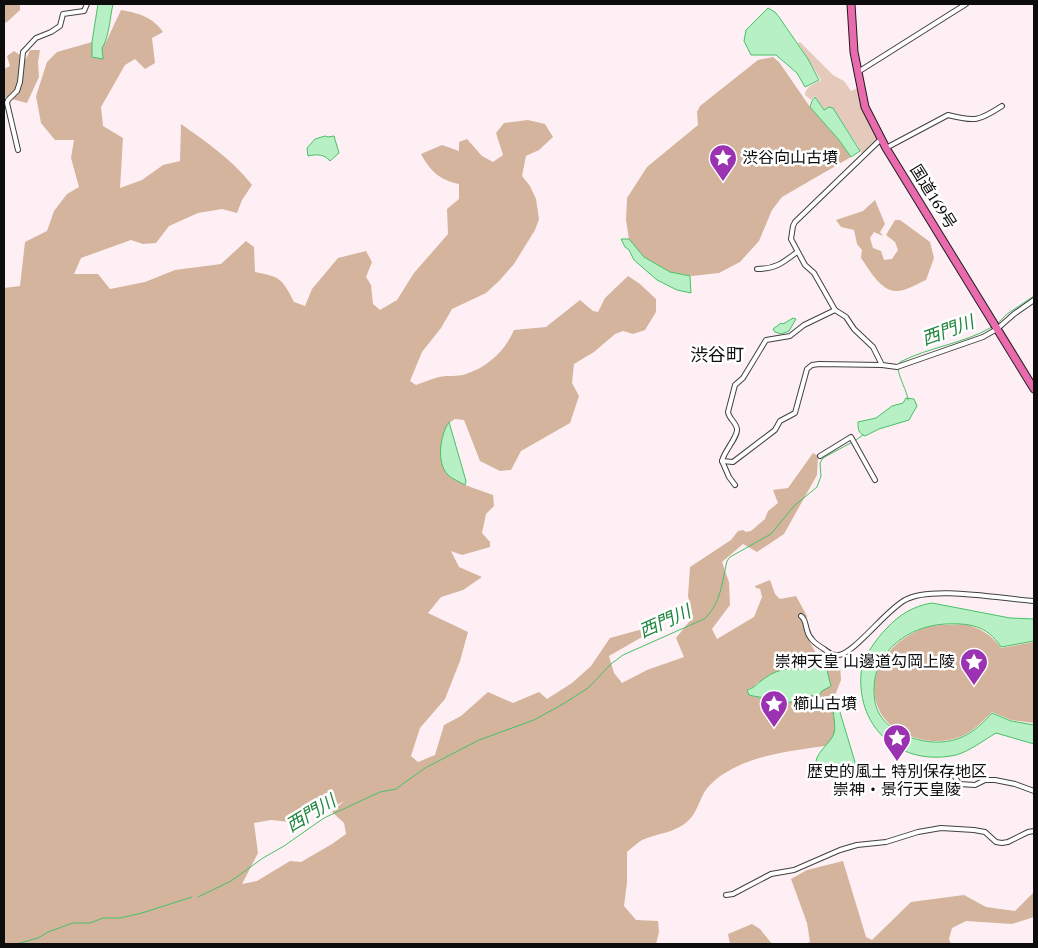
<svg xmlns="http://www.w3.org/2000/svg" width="1038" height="948" viewBox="0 0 1038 948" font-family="Spectral,'Noto Sans JP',serif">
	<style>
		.green { fill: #e5cabb }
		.forest { fill: #d4b49c; fill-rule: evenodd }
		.water { fill: #b8f0c6; stroke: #46c166 }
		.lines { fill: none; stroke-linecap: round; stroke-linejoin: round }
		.stream { stroke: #46c166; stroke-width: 1 }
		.minor-casing { stroke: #404040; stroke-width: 6 }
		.trunk-casing { stroke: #1e1e1e; stroke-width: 9 }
		.minor { stroke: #fff; stroke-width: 4 }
		.trunk { stroke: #ea6aae; stroke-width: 7 }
		.labels { text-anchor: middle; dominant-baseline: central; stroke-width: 5; stroke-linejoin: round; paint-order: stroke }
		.poi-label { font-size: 16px; fill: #0d0d0d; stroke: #fff; text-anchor: start }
		.street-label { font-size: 16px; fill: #0d0d0d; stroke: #fff }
		.water-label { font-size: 18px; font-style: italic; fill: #20873f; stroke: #fff }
		.neighbourhood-label { font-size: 18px; fill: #0d0d0d; stroke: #fff }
	</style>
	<rect width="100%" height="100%" fill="#feeff4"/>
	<path class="green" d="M800,42L833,75L844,81L851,91L858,88L863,105L879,139L864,152L861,153L858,146L833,108L824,110L815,96L811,100L805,95C805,86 815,84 821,80L798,43Z"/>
	<g class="forest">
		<path d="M4,4H20V10L7,22L4,23Z"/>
		<path d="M121,10C138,13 153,17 163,32L152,38L155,63L145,69L135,59L125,65L101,107L103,126L123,138L120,188L142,180L163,165L180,161L181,124C206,142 233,160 252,185L242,200L237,213L222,209L198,213L169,226L156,243L143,244L131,240L81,258L74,274H98L110,289L145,282L175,270L221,264L246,241L254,247L255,272C280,277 282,278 294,302L305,306L312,289L338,258L366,251L372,262L366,277L371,285L373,304L380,310L397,300L414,273L448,234L447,209L459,199V184C440,180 430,171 421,154L442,145L459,151V142L467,139L482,156L493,162L503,155L496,133L504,123L528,120L545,124L553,137L539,150L526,156L522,176L530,186L536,199L539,219L535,230L514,264L500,280L486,293L452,309L441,328L422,352L410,381L416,385C424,382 431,379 439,377C448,375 457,377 466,374C488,367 505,351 514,330L546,327L580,300L593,311L598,312L605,298L628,276L640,284L656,299V312L645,330L633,334L623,331L615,334L594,352L574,364L572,383L579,396L570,423L521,451L511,470L500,471L480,461L464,420L455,419L449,423L448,475L465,485L493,495L494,506L486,514L482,533L490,542V547L462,555L451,551L459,567L482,577L463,590L441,597L428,613L468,632L460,661L445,699L420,728L411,756L418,762L435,755L444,725L461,716L488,692L513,703L539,692L547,699L572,683L591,666L610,638L650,627L642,637L609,656L614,673L622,683L647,670L684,657L676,638L693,617L688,596L690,567L731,540L738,531L743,530L746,532L751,531L765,519L768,511L778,503L773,490L788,488L813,453L818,456L817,475L784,534L757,552L743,544L722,562L729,582L730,605L712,629L717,639L754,617L762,597L760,589L756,588L755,586L770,580L775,594L780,599L796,596L807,616L804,631L818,657L803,670L793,667L757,683L753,688L748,689L749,695C756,697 763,697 769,699C773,700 776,703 780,704C785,705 825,689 831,686L825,663L833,661L840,665L841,680L832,703L836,725L834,737L825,746C788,751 737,757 710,785C700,794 699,811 688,821C675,833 658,833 642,840C637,843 632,848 627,852V882L624,906L636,920L658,921L659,932L656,944H4V288L20,286L25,242L47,231L54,211L67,194L79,187L71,158L74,140H55L41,123L36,96L47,62L57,52L92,42V57L106,42ZM344,801L332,812L344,823L346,834L332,844L301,862L290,861L257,881L242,884L258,853L254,823L271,820L300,823L317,808L325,812Z"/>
		<path d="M30,50H40L38,62L39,77L27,103L4,97V69L10,66L7,56L14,51L26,59Z"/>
		<path d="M773,57L779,62L810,107L839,140L851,157L782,197L772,210L759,241L740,262L719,273L692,276L670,272L643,257L629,239L626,220L627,198L647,167L698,125L697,112L700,106L758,60Z"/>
		<path d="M875,200L885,224L880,232L883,236L874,232L870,238L873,248L881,251L884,260L892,259L898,250L895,242L886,235L895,220H900L930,242L934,258L926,280C917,284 904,292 895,291C880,290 869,269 861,258L862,250L857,244L854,230L841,227L836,220L863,211Z"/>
		<path d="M966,624C981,629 992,635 1001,648L1034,642V723L1011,720L992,712C983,721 974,731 962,736C936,748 894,738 880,712C860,673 895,635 931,626C942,624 955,625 966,624Z"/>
		<path d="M843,861L866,937L872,940L911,902L964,895L986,907L1015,911L1034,892V917L1012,924L966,921L952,928L949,939L951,944H804L810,942L807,923L791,879L807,870Z"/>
		<path d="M752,924L760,929L772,944H730L728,934Z"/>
	</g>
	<g class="water">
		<path d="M98,4H113C110,17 109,38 102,48L103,59L92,57V42Z"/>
		<path d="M768,8L775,12L779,17L808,59L819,80L805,87L797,73L776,55H751L744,41L746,30Z"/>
		<path d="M815,97L824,110L829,107L833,108L860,151L851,157L839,140L810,107L812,101Z"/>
		<path d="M325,136L328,137L334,136L339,153L330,161C324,154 317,154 308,156L307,148L315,139Z"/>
		<path d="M621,239H629L644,257L670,272L690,276L691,293L677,290L657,280L634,260L629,250L625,247Z"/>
		<path d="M793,318L796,319L789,331L781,334L775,332L773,329L781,323L783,324Z"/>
		<path d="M906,398L914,399L917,406L909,420L879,429L865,436C858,433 858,429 858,422L876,418L892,406L903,403Z"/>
		<path d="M449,422L466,481L465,485C460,482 452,479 448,475C436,463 440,435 449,422Z"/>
		<path d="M932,603L1010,618L1034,619V641L1001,647C987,625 969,623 945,624C909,626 874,651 874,689C874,698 875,707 880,715C895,739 937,749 962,737C974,732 984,722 992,713L1011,721L1034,725V744L996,733C984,740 970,751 956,755C901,767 857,729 861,674C862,658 876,639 887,628C899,615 913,606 932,603Z"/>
		<path d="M818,657L825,663L831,686L822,691L818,697C800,691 791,706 780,704C776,703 773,700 769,699C763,697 756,697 749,695L747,690C754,688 756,685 761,681C773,671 788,666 803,670Z"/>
		<path d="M834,698L836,699L855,762L854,773C842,776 835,778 824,772C802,761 832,744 834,733C837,722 830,709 834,698Z"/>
	</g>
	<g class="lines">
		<g class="stream">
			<path d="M997,324L1007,314L1034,296"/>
			<path d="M899,364L900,362C929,347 963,344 992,327"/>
			<path d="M898,368C899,379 907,390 908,400"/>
			<path d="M198,897L231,881L263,858L284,846L324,818L380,792L396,789L425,768L479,740L534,720L563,704L588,688L611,664L623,655L704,619C721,604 722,582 727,561L730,557L771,534L794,506L817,487L821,476L820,463L823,458L856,440L863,435"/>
			<path d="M16,944L38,938L48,932L73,923H90L103,918H120L142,913L192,897"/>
		</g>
		<g class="minor-casing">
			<g id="minor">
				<path d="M858,72L966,4"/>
				<path d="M881,139L795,222L793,226L791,239L805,265L814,273L835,310L846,317L854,329L873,347L882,365"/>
				<path d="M886,148L948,115C975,122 979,121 1002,106"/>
				<path d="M18,150L7,103L8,100L17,91L20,82L23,52L36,38L51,32L60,26L63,14L84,11L87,4"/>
				<path d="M757,269C775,269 783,263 797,252"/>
				<path d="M820,456L851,437L875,480"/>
				<path d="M722,461L733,462L775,430L780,421L795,413L807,369L812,365L819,364L882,365L897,367L983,337L997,329L1014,314L1034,300"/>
				<path d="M735,485L729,477L722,461C724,451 738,437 737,429C736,422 729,419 728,412L735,385L743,378L766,340L790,336L804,325L835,310"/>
				<path d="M801,616C806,620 805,624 807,630C809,639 816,644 824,649C828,652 832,656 838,655C853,655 886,610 905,600C931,585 1002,599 1034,601"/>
				<path d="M942,776L954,775L959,784L975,785L985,780H995L1015,784L1034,791"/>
				<path d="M726,895L733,894L771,874L794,870L840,850L857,845L886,842L918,832L941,828L974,830L985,832L996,842L1002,843L1008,842L1028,832L1034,831"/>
			</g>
		</g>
		<g class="trunk-casing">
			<path id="trunk" d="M851,4L854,52L865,107L886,148L1034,389"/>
		</g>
		<use href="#minor" class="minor"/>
		<use href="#trunk" class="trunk"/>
	</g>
	<defs>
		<g id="sight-pin" transform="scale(1.4375)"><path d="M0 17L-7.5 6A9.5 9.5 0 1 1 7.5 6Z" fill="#9a32b1" stroke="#fff"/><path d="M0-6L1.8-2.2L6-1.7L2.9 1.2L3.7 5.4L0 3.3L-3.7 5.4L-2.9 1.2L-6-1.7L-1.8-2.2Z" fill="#fff"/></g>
	</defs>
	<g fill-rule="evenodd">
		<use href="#sight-pin" x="723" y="158"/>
		<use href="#sight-pin" x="974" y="662"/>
		<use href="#sight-pin" x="774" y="704"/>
		<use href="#sight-pin" x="897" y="738"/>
	</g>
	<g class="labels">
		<g class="poi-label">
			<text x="742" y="158">渋谷向山古墳</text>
			<text x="955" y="662" text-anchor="end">崇神天皇 山邊道勾岡上陵</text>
			<text x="793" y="704">櫛山古墳</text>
			<text x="897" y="772" text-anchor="middle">歴史的風土 特別保存地区<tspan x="897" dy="18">崇神・景行天皇陵</tspan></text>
		</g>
		<g class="street-label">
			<text transform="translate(933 197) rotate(58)">国道169号</text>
		</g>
		<g class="water-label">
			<text transform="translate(948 331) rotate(-20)">西門川</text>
			<text transform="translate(665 622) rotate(-24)">西門川</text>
			<text transform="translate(311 814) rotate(-31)">西門川</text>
		</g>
		<g class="neighbourhood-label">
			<text x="717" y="355">渋谷町</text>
		</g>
	</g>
	<rect width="1038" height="948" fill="none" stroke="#0d0d0d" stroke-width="10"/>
</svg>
